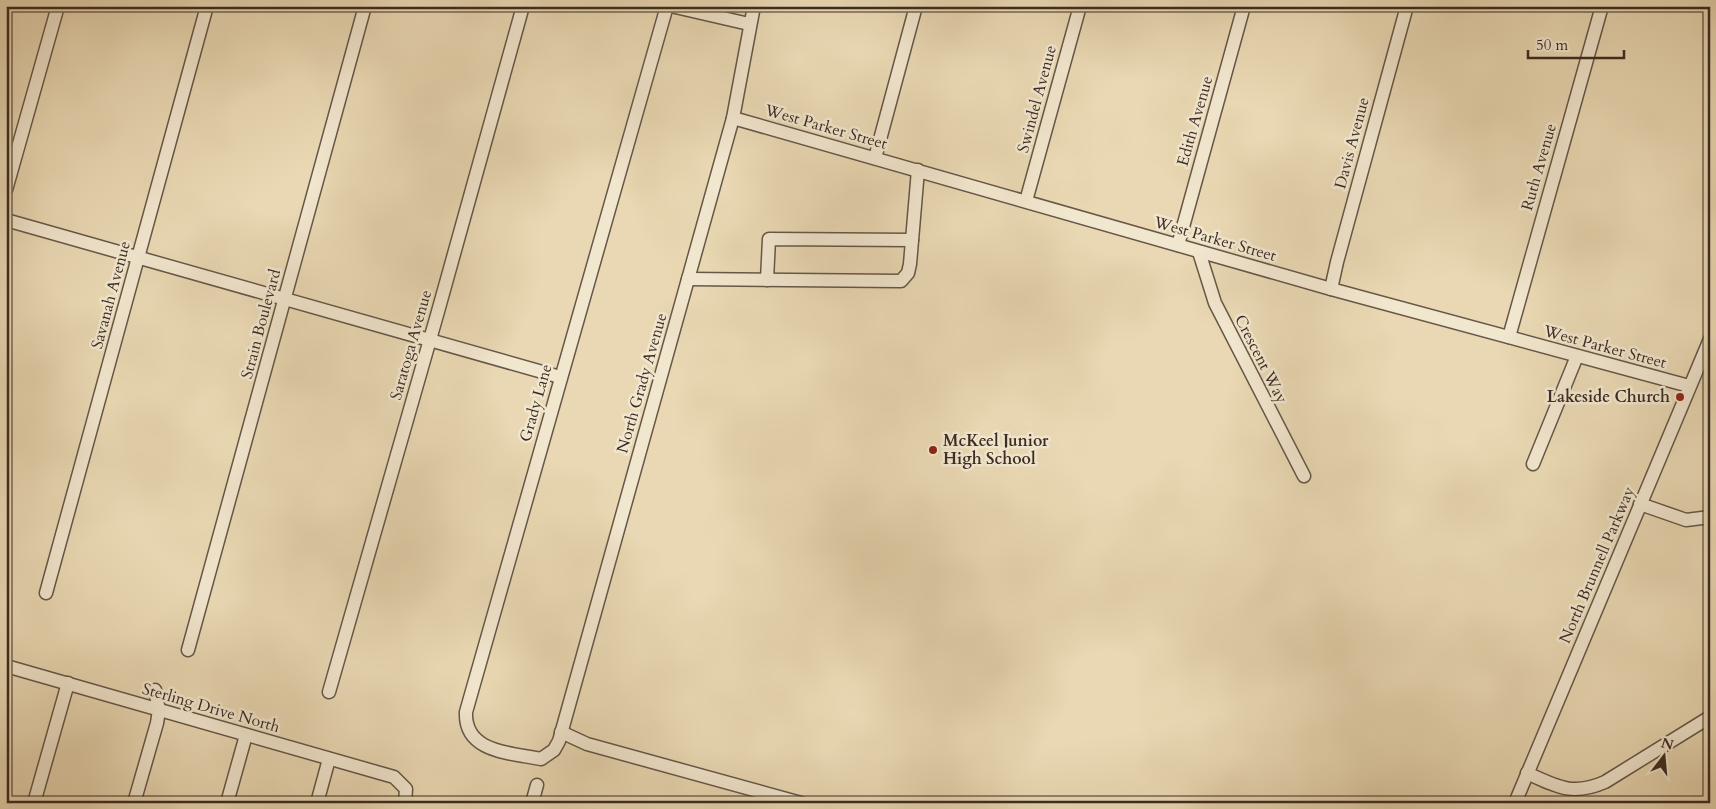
<svg xmlns="http://www.w3.org/2000/svg" width="1716" height="809" viewBox="0 0 1716 809" font-family="Cardo,serif">
	<style>
		.lines { fill: none; stroke-linecap: round; stroke-linejoin: round }
		.minor-casing { stroke: #665747; stroke-width: 15 }
		.minor { stroke: #f1e6ce; stroke-width: 12 }
		.poi-dot { fill: #8f2418; stroke: #f1e6ce; stroke-width: 2 }
		.labels { text-anchor: middle; dominant-baseline: central; stroke-width: 5; stroke-linejoin: round; paint-order: stroke }
		.street-label { font-size: 16px; fill: #3b2c23; stroke: #f1e6ce }
		.poi-label { font-size: 16px; font-weight: bold; fill: #3b2c23; stroke: #f1e6ce; text-anchor: end }
	</style>
	<rect width="100%" height="100%" fill="#e9d8b3"/>
	<filter id="stains"><feTurbulence type="fractalNoise" baseFrequency=".004" numOctaves="4"/><feColorMatrix values="0 0 0 0 .2 0 0 0 0 .09 0 0 0 0 .02 0 0 0 .5 -.17"/></filter>
	<radialGradient id="worn" r=".72"><stop offset=".6" stop-color="#630" stop-opacity="0"/><stop offset="1" stop-color="#630" stop-opacity=".3"/></radialGradient>
	<g class="lines">
		<g class="minor-casing">
			<g id="minor">
				<path d="M667,6L466,712C464,753 512,753 541,759L554,750L559,741L733,118L754,6"/>
				<path d="M671,6L749,24"/>
				<path d="M733,118L1331,289L1689,386"/>
				<path d="M875,158L916,6"/>
				<path d="M6,190L58,6"/>
				<path d="M1026,201L1080,6"/>
				<path d="M6,220L560,377"/>
				<path d="M1178,245L1244,6"/>
				<path d="M1199,252L1215,303L1304,476"/>
				<path d="M688,279L901,281L908,273L910,264L918,170"/>
				<path d="M767,280L769,239L912,240"/>
				<path d="M1331,289L1337,262L1407,6"/>
				<path d="M1509,337L1602,6"/>
				<path d="M1533,464L1577,356"/>
				<path d="M1640,504L1686,520L1710,517"/>
				<path d="M46,593L207,6"/>
				<path d="M188,650L365,6"/>
				<path d="M6,666L394,777L406,789L405,803"/>
				<path d="M329,692L437,315L523,6"/>
				<path d="M561,732L587,744L801,803"/>
				<path d="M1527,773C1557,787 1573,796 1605,782L1710,717"/>
				<path d="M34,803L68,683"/>
				<path d="M134,803L157,723L159,710L155,690"/>
				<path d="M227,803L246,735"/>
				<path d="M317,803L329,759"/>
				<path d="M532,803L537,785"/>
				<path d="M1515,803L1710,339"/>
			</g>
		</g>
		<use href="#minor" class="minor"/>
	</g>
	<g class="poi-dot">
		<circle cx="1680" cy="397" r="5"/>
		<circle cx="933" cy="450" r="5"/>
	</g>
	<g class="labels">
		<g class="street-label">
			<text transform="translate(1037 99) rotate(-75)">Swindel Avenue</text>
			<text transform="translate(1195 121) rotate(-74)">Edith Avenue</text>
			<text transform="translate(826 127) rotate(16)">West Parker Street</text>
			<text transform="translate(1352 143) rotate(-75)">Davis Avenue</text>
			<text transform="translate(1539 167) rotate(-74)">Ruth Avenue</text>
			<text transform="translate(1215 239) rotate(16)">West Parker Street</text>
			<text transform="translate(111 295) rotate(-75)">Savanah Avenue</text>
			<text transform="translate(261 324) rotate(-75)">Strain Boulevard</text>
			<text transform="translate(411 345) rotate(-74)">Saratoga Avenue</text>
			<text transform="translate(1605 347) rotate(15)">West Parker Street</text>
			<text transform="translate(1261 359) rotate(63)">Crescent Way</text>
			<text transform="translate(642 383) rotate(-74)">North Grady Avenue</text>
			<text transform="translate(536 403) rotate(-74)">Grady Lane</text>
			<text transform="translate(1597 565) rotate(-67)">North Brunnell Parkway</text>
			<text transform="translate(211 708) rotate(16)">Sterling Drive North</text>
		</g>
		<g class="poi-label">
			<text x="1670" y="397">Lakeside Church</text>
			<text x="943" y="441" text-anchor="start">McKeel Junior<tspan x="943" dy="18">High School</tspan></text>
		</g>
	</g>
	<rect width="1716" height="809" fill="none" stroke="#e9d8b3" stroke-width="25"/>
	<rect x="8" y="8" width="1701" height="794" fill="none" stroke="#3b2c23" stroke-width="2.5"/>
	<rect x="12" y="12" width="1691" height="784" fill="none" stroke="#3b2c23"/>
	<g transform="translate(1664 756) rotate(16)" stroke="#f1e6ce" stroke-width="4" paint-order="stroke">
	<path d="M0-4L9 19L0 12L-9 19Z" fill="#3b2c23"/>
	<text y="-8" font-size="14" font-weight="bold" text-anchor="middle" fill="#3b2c23">N</text>
	</g>
	<path d="M1528 50v8h96v-8" fill="none" stroke="#3b2c23" stroke-width="2.5"/>
	<text x="1536" y="50" font-size="15" fill="#3b2c23" stroke="#f1e6ce" stroke-width="4" paint-order="stroke">50 m</text>
	<rect width="100%" height="100%" filter="url(#stains)"/>
	<rect width="100%" height="100%" fill="url(#worn)"/>
</svg>
